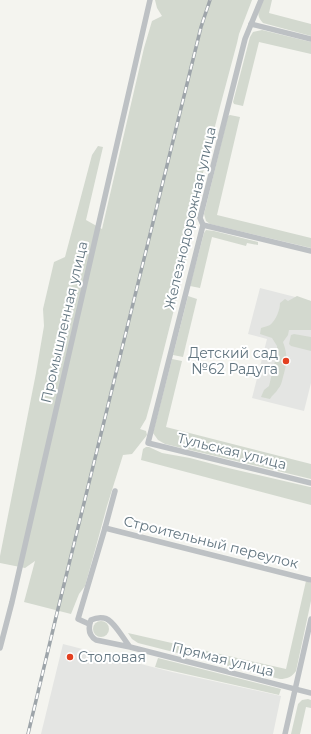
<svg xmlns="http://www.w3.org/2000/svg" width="311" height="734" viewBox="0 0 311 734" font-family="Montserrat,sans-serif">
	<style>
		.built { fill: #e4e5e3 }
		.green { fill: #d3d9cf }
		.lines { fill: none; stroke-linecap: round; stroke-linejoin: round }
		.minor { stroke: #bdc1c4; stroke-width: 5.5 }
		.rail-casing { stroke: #9ea5aa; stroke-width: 3.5 }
		.rail { stroke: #fff; stroke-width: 2; stroke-dasharray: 6; stroke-linecap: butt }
		.poi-dot { fill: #e34021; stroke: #fff; stroke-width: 1.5 }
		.labels { text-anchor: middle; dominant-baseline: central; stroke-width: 4; stroke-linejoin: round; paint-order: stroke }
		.street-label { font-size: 14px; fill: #637681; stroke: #fff }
		.poi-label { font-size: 14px; fill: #637681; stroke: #fff; text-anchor: end }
	</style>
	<rect width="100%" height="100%" fill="#f4f4ef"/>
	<g class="built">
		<path d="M260,288L311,301V383L304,411L252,398L267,339L248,334Z"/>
		<path d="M63,644L172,672L281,696L273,734H41Z"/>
	</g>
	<g class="green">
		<path d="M155,0H252L239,34L237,43L221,103L196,200L193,217V234L151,401L146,419L140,429L146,431L147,435L132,454L123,455L107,506L97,543L85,586L79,594L71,614L24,602L35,561L25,568L0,563V556L36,373L44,326L43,309L54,262L65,257L92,155L98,146L103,147L86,220L102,229L144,48L152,21L162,16L157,8Z"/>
		<path d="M263,0H272L269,13L311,24V36L263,23C255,14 259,9 263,0Z"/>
		<path d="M262,30L311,42V54L259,42L243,106L234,104L233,102L250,37L253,32Z"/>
		<path d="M230,115L240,117L217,215L311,238V248L210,224L206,221L204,214L228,116Z"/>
		<path d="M206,230L214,231L258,242V245L247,243L246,246L212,237L200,288L190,286L204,233Z"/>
		<path d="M188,296L197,299L183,357L173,355Z"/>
		<path d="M297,296L311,301V330H289L288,335L283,342C288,355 287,364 283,377C282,381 281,386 278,389C276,393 272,395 270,399L261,397L264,390L269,386L277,353V346L272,338L260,334L261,328C264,327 268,326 270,325C276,320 280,310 280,303L285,299L288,301Z"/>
		<path d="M294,334L311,337V351L291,346L289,344L291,335Z"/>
		<path d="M172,359L182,361L166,427L311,464V479L165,444L158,440L153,433Z"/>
		<path d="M146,447H149L162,453L190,458L224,467L310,487H311V505L141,460L143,449Z"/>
		<path d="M306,581L311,583V601L296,671C292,677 287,679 280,679L138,643L132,639L128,633L286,669Z"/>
		<circle cx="101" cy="629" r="8"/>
		<path d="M158,658L281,689L279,695L155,667Z"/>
		<path d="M308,699L311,700V708L306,707L300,734H291L298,704L302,700Z"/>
	</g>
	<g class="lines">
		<g class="minor">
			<path d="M261,0L245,39L200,218L203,225L148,443L311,483"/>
			<path d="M251,24L311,39"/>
			<path d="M203,225L311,251"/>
			<path d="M105,528L311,580"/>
			<path d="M89,624L78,619L105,528L115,491"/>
			<path d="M130,647C124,640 113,619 104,618C99,617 95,618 91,620C88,628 88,635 96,640L130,647L311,693"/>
			<path d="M0,648L12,602L73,336L150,0"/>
			<path d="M285,734L311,619"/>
		</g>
		<g class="rail-casing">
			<path id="rail" d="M28,734L57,613L201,27L210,0"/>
		</g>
		<use href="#rail" class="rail"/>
	</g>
	<g class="poi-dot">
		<circle cx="286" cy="361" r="4"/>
		<circle cx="70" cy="657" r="4"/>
	</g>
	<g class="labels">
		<g class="street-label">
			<text transform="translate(190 218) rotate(-77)">Железнодорожная улица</text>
			<text transform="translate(64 322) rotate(-77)">Промышленная улица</text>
			<text transform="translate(232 451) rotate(14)">Тульская улица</text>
			<text transform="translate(211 542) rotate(14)">Строительный переулок</text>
			<text transform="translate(223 659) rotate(14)">Прямая улица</text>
		</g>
		<g class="poi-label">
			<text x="278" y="353">Детский сад<tspan x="278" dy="16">№62 Радуга</tspan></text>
			<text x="78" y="657" text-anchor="start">Столовая</text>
		</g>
	</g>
</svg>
